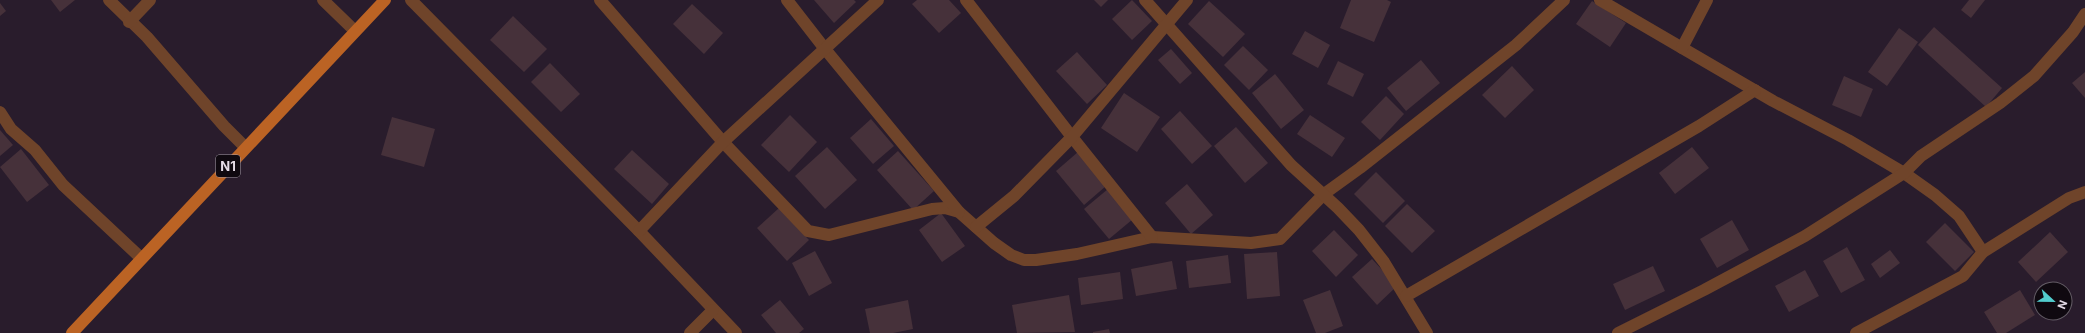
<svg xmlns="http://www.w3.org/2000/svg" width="2085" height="333" viewBox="0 0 2085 333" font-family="Inter,sans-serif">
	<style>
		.building { fill: #46313a }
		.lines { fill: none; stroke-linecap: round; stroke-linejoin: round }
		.street { stroke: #6f442a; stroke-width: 12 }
		.primary { stroke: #bb6324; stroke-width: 12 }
		.labels { text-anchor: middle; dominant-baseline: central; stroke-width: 4; stroke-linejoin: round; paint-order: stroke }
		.shield { fill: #0f0910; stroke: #a49ca6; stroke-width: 1 }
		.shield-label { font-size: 13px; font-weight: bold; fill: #e4dbe6 }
	</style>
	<rect width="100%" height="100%" fill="#291c2c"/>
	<g class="building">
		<path d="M51,0H75L60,12Z"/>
		<path d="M814,0H854L856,2L834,23Z"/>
		<path d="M917,0H949L961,13L939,33L912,4Z"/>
		<path d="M1094,0H1108L1101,7Z"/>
		<path d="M1132,0L1152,21L1132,40L1112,19Z"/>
		<path d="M1351,0H1387L1391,2L1374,42L1340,28Z"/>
		<path d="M1969,0H1985L1971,18L1961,10Z"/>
		<path d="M1209,1L1245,34L1223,57L1188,24Z"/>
		<path d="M1592,1L1626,23L1610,47L1576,24Z"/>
		<path d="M0,3L6,11L0,16Z"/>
		<path d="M692,4L723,33L704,54L673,24Z"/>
		<path d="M513,16L547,49L524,72L490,40Z"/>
		<path d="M1934,27L2002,88L1986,107L1918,45Z"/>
		<path d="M1899,28L1918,42L1887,86L1868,72Z"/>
		<path d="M1305,31L1330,45L1318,68L1292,54Z"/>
		<path d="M1243,46L1268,70L1249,90L1224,65Z"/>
		<path d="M1171,49L1192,73L1180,84L1158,60Z"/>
		<path d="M1077,52L1107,85L1087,104L1056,71Z"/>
		<path d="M1421,60L1440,83L1406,111L1387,88Z"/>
		<path d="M1338,61L1364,74L1353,97L1327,84Z"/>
		<path d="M550,63L580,94L561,112L531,82Z"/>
		<path d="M1512,66L1534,90L1505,118L1482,95Z"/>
		<path d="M2085,72V98L2072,83Z"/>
		<path d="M1275,74L1304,110L1281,129L1252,93Z"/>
		<path d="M1844,76L1873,89L1861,117L1832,105Z"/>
		<path d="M1124,93L1160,117L1137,152L1101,128Z"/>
		<path d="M1386,96L1404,114L1380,140L1361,122Z"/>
		<path d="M1180,111L1212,146L1192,164L1161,129Z"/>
		<path d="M790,115L817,142L789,172L761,145Z"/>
		<path d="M1310,115L1345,138L1332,157L1297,134Z"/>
		<path d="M392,117L435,129L424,167L381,155Z"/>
		<path d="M871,119L894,146L873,164L850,138Z"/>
		<path d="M1236,127L1268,163L1245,183L1214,146Z"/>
		<path d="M0,130L13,145L0,156Z"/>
		<path d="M827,147L857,180L825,209L795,176Z"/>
		<path d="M1692,147L1709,168L1675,194L1659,173Z"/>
		<path d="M21,149L49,185L27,202L0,167Z"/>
		<path d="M632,150L669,184L652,204L614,169Z"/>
		<path d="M898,151L934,191L913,210L877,170Z"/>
		<path d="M1078,152L1106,186L1084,205L1056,171Z"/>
		<path d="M1376,172L1405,201L1383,223L1354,194Z"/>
		<path d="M1187,184L1213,215L1191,234L1165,203Z"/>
		<path d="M1108,189L1133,219L1109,239L1084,209Z"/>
		<path d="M1407,204L1435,231L1412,253L1385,226Z"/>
		<path d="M779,208L809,240L787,261L757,228Z"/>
		<path d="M941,213L965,246L942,262L919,230Z"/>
		<path d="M1732,220L1749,250L1717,268L1700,239Z"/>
		<path d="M1945,223L1974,252L1955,271L1926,242Z"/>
		<path d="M1334,230L1358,255L1336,277L1312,251Z"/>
		<path d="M2050,232L2068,252L2036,282L2018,262Z"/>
		<path d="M1847,247L1865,280L1841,293L1823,261Z"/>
		<path d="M1890,250L1900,263L1880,278L1871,264Z"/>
		<path d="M815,251L832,283L809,296L792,263Z"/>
		<path d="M1277,252L1280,296L1247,299L1244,254Z"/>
		<path d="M1228,255L1231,283L1189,288L1186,261Z"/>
		<path d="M1372,259L1397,286L1377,305L1352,277Z"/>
		<path d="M1172,261L1177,289L1136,296L1131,269Z"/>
		<path d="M1653,266L1665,291L1625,310L1613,284Z"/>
		<path d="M1805,270L1819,296L1789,312L1775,286Z"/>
		<path d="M1120,272L1123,299L1081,305L1078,278Z"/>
		<path d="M1330,290L1343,326L1325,333H1316L1303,300Z"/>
		<path d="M2020,290L2035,315L2006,333H1997L1984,312Z"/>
		<path d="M1069,295L1075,332L1017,333L1012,305Z"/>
		<path d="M780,300L804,329L799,333H776L761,315Z"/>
		<path d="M908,300L913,329L893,333H870L865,309Z"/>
		<path d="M1109,329L1110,333H1093V332Z"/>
	</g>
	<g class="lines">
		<g class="street">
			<path d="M109,0L147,37L224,126L245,147"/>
			<path d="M323,0L355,31"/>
			<path d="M411,0L639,231L736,333"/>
			<path d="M600,0L723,142L808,231L829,235L932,209L945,208L959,212L994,243L1011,255L1024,260H1036L1077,254L1152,237L1251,243L1280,239L1324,194L1360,168L1516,45L1564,0"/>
			<path d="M787,0L825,49L959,212"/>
			<path d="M966,0L1072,137L1152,237"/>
			<path d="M1145,0L1291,165L1338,208L1359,230L1384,262L1427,333"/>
			<path d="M1600,0L1773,101L1848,140L1904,173L1935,195L1959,216L1983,252"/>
			<path d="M129,22L150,0"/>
			<path d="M1682,48L1707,0"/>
			<path d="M0,112L11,129L35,150L63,185L141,258"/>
			<path d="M976,227L1014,196L1072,137L1187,0"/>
			<path d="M639,231L723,142L878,0"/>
			<path d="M1406,296L1699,126L1755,90"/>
			<path d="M690,333L713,310"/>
			<path d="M1618,333L1704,290L1805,236L1904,173L1921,156L2000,103L2034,76L2073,32L2085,14"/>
			<path d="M1856,333L1963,276L1983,252L2069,198L2085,192"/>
		</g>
		<path class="primary" d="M72,333L385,0"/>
	</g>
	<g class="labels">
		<rect class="shield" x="216" y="155" width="24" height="22" rx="3"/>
		<g class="shield-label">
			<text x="228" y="166">N1</text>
		</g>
	</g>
	<g transform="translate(2053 301) rotate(112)"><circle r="19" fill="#0f0910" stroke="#645d66"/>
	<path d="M0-3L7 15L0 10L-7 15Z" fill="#52cdce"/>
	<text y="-6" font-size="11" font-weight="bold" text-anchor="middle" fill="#e4dbe6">N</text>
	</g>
</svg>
